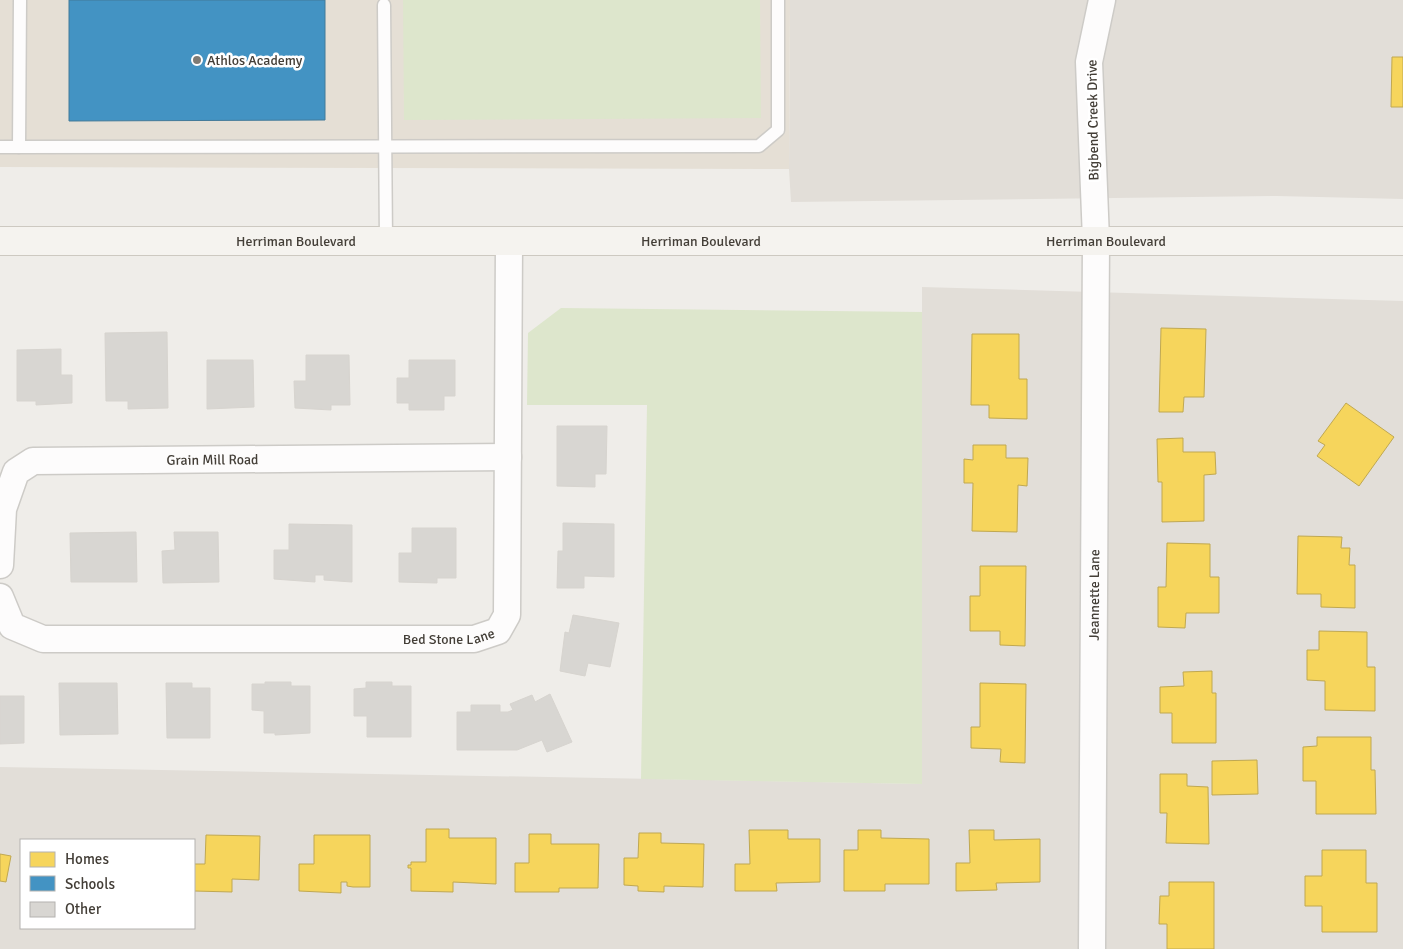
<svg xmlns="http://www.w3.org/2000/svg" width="1403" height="949" viewBox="0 0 1403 949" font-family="Signika,sans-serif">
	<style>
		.residential { fill: #e2ded8; fill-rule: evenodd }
		.education { fill: #e5dfd5 }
		.green { fill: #dde6cc }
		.homes { fill: #f6d55c; stroke: #c0a851 }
		.schools { fill: #4393c3; stroke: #437a99 }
		.building { fill: #d8d6d2; stroke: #d7d4cf }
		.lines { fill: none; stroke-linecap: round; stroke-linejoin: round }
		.service-casing { stroke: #cdcbc7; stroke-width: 15 }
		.minor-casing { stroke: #cdcbc7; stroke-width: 29 }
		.secondary-casing { stroke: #cdc9c1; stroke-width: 30 }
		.service { stroke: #fdfcfc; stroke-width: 12 }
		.minor { stroke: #fdfcfc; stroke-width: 26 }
		.secondary { stroke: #f5f3ef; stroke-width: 28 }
		.poi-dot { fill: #7f7b75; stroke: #fff; stroke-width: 2 }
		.labels { text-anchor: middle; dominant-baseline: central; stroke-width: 5; stroke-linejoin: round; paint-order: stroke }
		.poi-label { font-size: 14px; fill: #433e37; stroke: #fff; text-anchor: start }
		.street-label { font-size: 14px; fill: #433e37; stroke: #fff }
	</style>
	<rect width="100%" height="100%" fill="#efede9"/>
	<g class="residential">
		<path d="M790,0H1403V199L1277,196L791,202L789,169Z"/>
		<path d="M922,287L1403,301V949H0V767L922,784ZM21,840H194V928H21Z"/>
	</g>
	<path class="education" d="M0,0H790L789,169L0,167Z"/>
	<g class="green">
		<path d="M403,0H760L761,118L404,120Z"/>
		<path d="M561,308L922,312V784L641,779L647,405H527L528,333Z"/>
	</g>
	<g class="homes">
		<path d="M1392,57H1403V107H1391Z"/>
		<path d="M1161,328L1206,329L1204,397H1184L1183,412H1159Z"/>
		<path d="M972,334H1019V379H1027V419L989,418V405H971Z"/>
		<path d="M1346,403L1394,437L1359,486L1317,456L1325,445L1318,441Z"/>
		<path d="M1183,438V452H1215L1216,474L1204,475V521L1162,522V482H1158L1157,439Z"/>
		<path d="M973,445H1006V458H1028L1027,486L1018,485L1017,532L972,531L973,483H964V459L973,460Z"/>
		<path d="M1298,536L1342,537L1341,548H1350L1349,565H1355V608L1321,607V594H1297Z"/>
		<path d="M1167,543L1210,544V577H1219V613H1186L1185,628L1158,627V587H1166Z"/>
		<path d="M980,566H1026L1025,646L1000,645V631H970V596H980Z"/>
		<path d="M1319,631L1367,632V667H1375V711L1325,710V681L1307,680V650H1319Z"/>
		<path d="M1212,671V693H1216V743H1172V713H1160V687L1184,686L1183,672Z"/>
		<path d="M980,683L1026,684L1025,763L1000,762L1001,749L971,748V727H980Z"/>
		<path d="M1317,737H1371V770H1375L1376,814H1316V781H1303V747L1317,746Z"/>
		<path d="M1257,760L1258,794L1212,795V761Z"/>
		<path d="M1160,774H1187V786L1208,787L1209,844L1166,843L1167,813H1160Z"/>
		<path d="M426,829H449V838H496V884L453,882V892L411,891V868H408V865H411V862H426Z"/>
		<path d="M749,830H788V839H820V882L776,883L777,891H735V864H750Z"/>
		<path d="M858,830H881V838L929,839V884H885V891H844V850H858Z"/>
		<path d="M969,830H994V840L1040,839V882L996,883L997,890L956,891V863H970Z"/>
		<path d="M639,833H661V843L704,844L703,887L664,886V892L638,891V886L624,885V858H638Z"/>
		<path d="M529,834H551V844H599L598,888H559V892H515V863H529Z"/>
		<path d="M206,835L260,836L259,880L232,879V892L194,891V864H205Z"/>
		<path d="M314,835H370V887H353L347,886V882H341V893L299,891V864H314Z"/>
		<path d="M1322,850H1366V883H1377V932H1322V906H1305V876H1322Z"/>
		<path d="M0,854L11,856L6,882L0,881Z"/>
		<path d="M1169,882H1214V949H1167V924H1159L1160,896H1169Z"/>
	</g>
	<path class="schools" d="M69,0H325V120L69,121Z"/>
	<g class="building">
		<path d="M167,332L168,408L128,409V401H106L105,333Z"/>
		<path d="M61,349V375H72V403L36,405V401H17V350Z"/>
		<path d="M306,355H349L350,405H331V410L295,408L294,381H306Z"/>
		<path d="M207,360H253L254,407L207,409Z"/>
		<path d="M409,360H455V396H444V410H409V403H397V378H409Z"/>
		<path d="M557,426H607L606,474H595V487L557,486Z"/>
		<path d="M563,523L614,524V577L584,576V588H557L558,551H563Z"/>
		<path d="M289,524L352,525V582L324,580V575H315V582L274,579V550H289Z"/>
		<path d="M412,528H456V578H437V583L399,582V553H412Z"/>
		<path d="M136,532L137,582H71L70,533Z"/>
		<path d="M174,532H218L219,582L163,583L162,551L175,550Z"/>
		<path d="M573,615L619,623L610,667L588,663L585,676L560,671L565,632L569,633Z"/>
		<path d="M265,682H291V686H310V733L275,735V733H264V711L252,710V684H265Z"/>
		<path d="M366,682H392V686H411V737H367V716H354V689L366,688Z"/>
		<path d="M59,683H117L118,734L60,735Z"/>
		<path d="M166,683H192V688H210V738H167Z"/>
		<path d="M550,694L572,742L547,752L542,740L517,750H457V712H471V705H500V712H508L513,710L510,704L532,695L535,702Z"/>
		<path d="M0,696H24V743L0,744Z"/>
	</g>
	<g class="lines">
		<g class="service-casing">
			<g id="service">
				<path d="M384,5L386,242"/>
				<path d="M0,147L759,146L778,130V0"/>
				<path d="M19,147L20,0"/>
			</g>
		</g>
		<g class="minor-casing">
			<g id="minor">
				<path id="s1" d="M0,565L3,509L16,472L33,461L508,457"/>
				<path id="s2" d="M0,597L12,626L43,639H474L498,631L507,615L509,243"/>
				<path id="s3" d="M1092,949L1096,240L1089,62L1102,0"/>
			</g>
		</g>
		<g class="secondary-casing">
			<g id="secondary">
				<path id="s4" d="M0,241H1403"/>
			</g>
		</g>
		<use href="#service" class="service"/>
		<use href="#minor" class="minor"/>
		<use href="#secondary" class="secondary"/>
	</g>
	<circle class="poi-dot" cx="197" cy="60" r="5"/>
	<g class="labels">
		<g class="poi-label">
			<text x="207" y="60">Athlos Academy</text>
		</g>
		<g class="street-label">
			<text transform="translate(1093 120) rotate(-91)">Bigbend Creek Drive</text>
			<text stroke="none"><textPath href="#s4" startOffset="1106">Herriman Boulevard</textPath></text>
			<text stroke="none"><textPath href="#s4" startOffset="296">Herriman Boulevard</textPath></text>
			<text stroke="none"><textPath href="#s4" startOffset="701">Herriman Boulevard</textPath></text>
			<text stroke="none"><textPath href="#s1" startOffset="295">Grain Mill Road</textPath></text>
			<text stroke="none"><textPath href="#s3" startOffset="354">Jeannette Lane</textPath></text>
			<text stroke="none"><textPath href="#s2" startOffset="471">Bed Stone Lane</textPath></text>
		</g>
	</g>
	<rect x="20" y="839" width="175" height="90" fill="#ffffff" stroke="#b4b2af"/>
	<rect x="30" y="852" width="25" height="15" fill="#f6d55c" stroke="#b4b2af"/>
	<text x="65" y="864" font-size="15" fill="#433e37">Homes</text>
	<rect x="30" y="876" width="25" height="15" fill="#4393c3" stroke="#b4b2af"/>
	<text x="65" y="889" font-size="15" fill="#433e37">Schools</text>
	<rect x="30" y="902" width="25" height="15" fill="#d8d6d2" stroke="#b4b2af"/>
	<text x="65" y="914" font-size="15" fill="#433e37">Other</text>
</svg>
